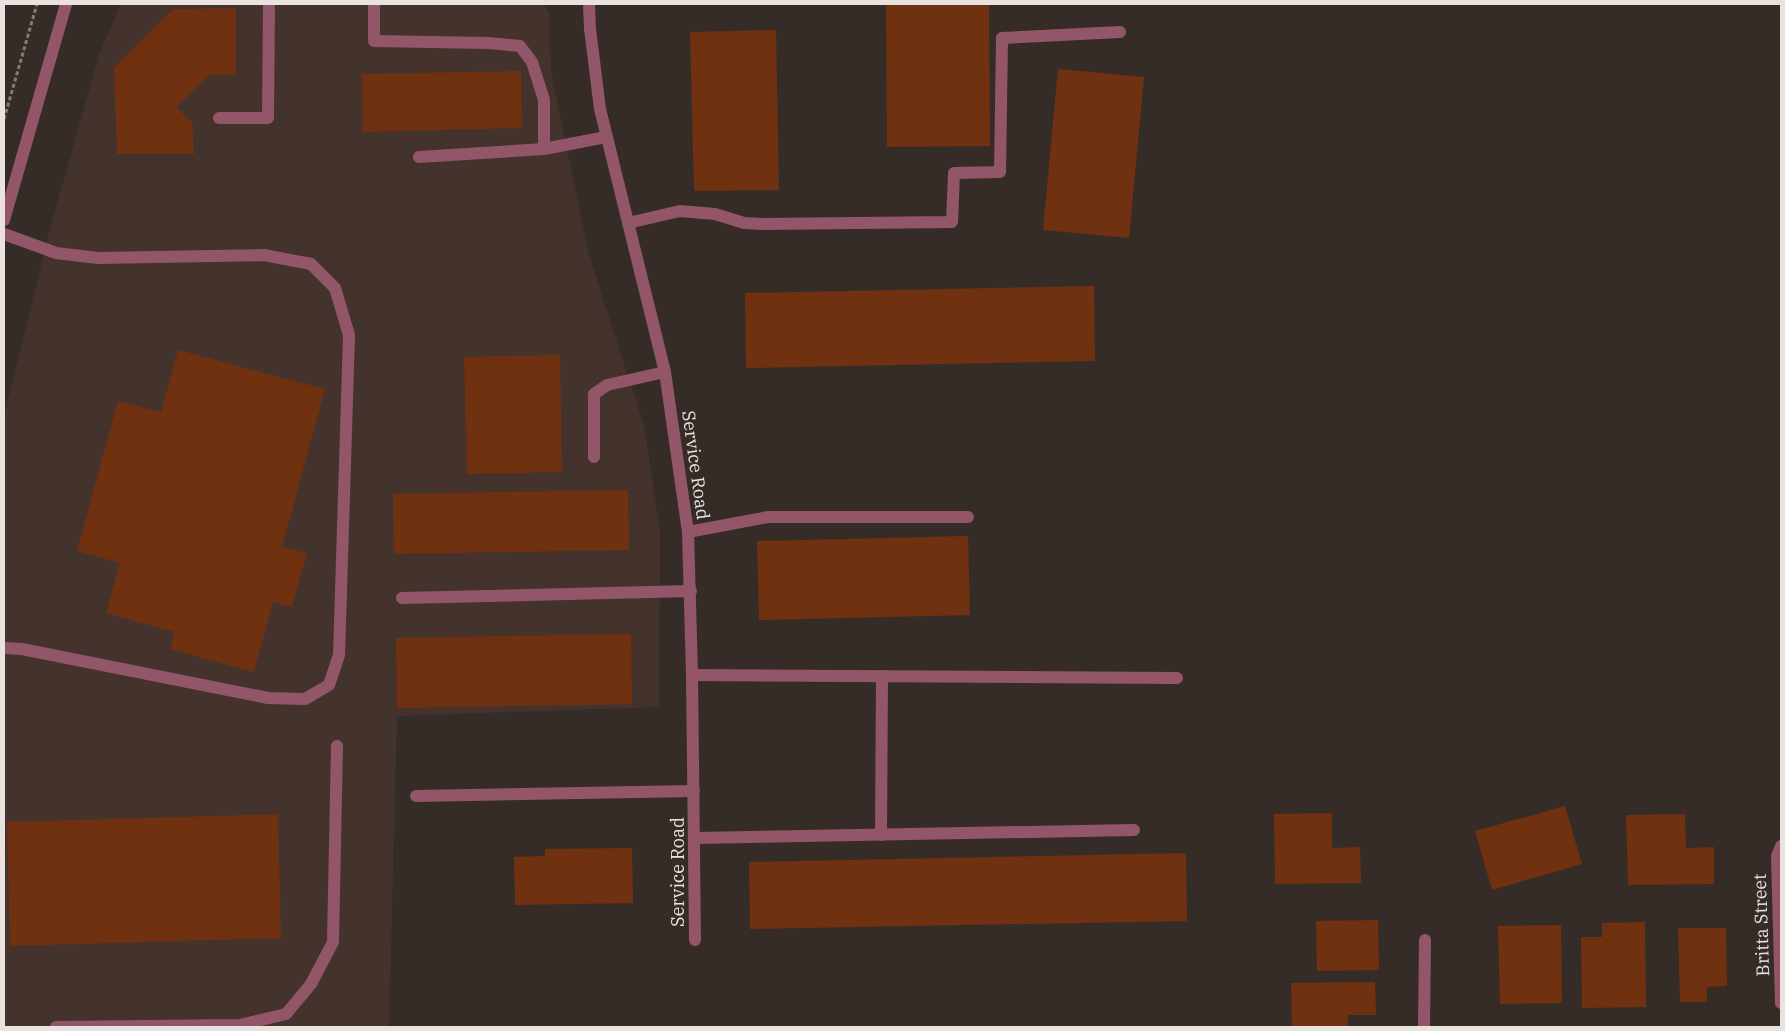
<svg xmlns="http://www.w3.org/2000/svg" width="1785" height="1031" viewBox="0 0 1785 1031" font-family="'IBM Plex Serif',serif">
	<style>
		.built { fill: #44332c }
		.building { fill: #703110 }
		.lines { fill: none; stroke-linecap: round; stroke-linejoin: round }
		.path { stroke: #847b77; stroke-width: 3; stroke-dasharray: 4 2.5; stroke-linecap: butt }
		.lane { stroke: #935668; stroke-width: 12 }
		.street { stroke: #935668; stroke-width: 12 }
		.labels { text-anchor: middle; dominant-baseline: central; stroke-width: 4.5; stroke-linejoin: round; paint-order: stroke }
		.street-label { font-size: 18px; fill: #e9e2df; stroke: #362c27 }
	</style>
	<rect width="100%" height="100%" fill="#362c27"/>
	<path class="built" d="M128,4H544L549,13L551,72L589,255L644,426L660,531L659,707L397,716L389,1027H4V416L51,225L99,55L120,6Z"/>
	<g class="building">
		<path d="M886,4H989L990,146L887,147Z"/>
		<path d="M236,8V75H209L176,107L192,122L194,154H117L114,68L173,9Z"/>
		<path d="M776,30L779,190L694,191L690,32Z"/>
		<path d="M1058,69L1144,77L1129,238L1043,230Z"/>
		<path d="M521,71L522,128L363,132L362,74Z"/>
		<path d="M1094,286L1095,361L746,368L745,293Z"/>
		<path d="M178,350L325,389L282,547L307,553L292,607L273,602L254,672L170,649L175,632L106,613L120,563L77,551L118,401L161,412Z"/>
		<path d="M560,355L562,472L467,474L464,357Z"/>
		<path d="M628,490L629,550L394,554L393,494Z"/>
		<path d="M968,536L970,615L759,620L757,541Z"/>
		<path d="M631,634L632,704L397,708L396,638Z"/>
		<path d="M1565,806L1582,864L1492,890L1475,831Z"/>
		<path d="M1332,813V848L1360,847L1361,883L1275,884L1274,814Z"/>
		<path d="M278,814L281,938L10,946L7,822Z"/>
		<path d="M1685,814L1686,848L1714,847V884L1628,885L1626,815Z"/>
		<path d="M632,848L633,903L515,905L514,857L545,856V849Z"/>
		<path d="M1186,853L1187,921L750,929L749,862Z"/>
		<path d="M1378,920L1379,970L1317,971L1316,921Z"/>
		<path d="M1645,922L1646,1007L1582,1008L1581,937H1602V923Z"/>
		<path d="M1561,925L1562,1003L1500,1004L1498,926Z"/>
		<path d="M1678,928H1726L1727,986L1707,987V1002H1680Z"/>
		<path d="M1375,982L1376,1015H1348V1027H1292L1291,983Z"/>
	</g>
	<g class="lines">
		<path class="path" d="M4,119L37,4"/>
		<g class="lane">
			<path d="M374,4V41L488,43L520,46L532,62L544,100V149"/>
			<path d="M219,118H268L269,4"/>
			<path d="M419,157L544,149L606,137"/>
			<path d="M628,223L680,211L715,214L744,223L763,224L952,222L954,173L1000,172L1002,38L1120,32"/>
			<path d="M4,234L56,253L98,258L264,255L311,264L335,288L349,335L339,655L329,685L305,699L268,698L22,649L4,648"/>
			<path d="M594,457V394L607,385L665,372"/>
			<path d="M688,532L768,517H968"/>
			<path d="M402,598L691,591"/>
			<path d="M692,675L1177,678"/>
			<path d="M416,796L694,791"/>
			<path d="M881,835L882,676"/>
			<path d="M694,838L1134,830"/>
			<path d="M56,1027L240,1025L286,1014L311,984L333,942L337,746"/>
		</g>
		<g class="street">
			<path d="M589,4L590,29L600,109L665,372L688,532L692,675L695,940"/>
			<path d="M4,220L66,4"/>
			<path d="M1781,846L1777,856L1781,1003"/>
			<path d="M1424,1027L1425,940"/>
		</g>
	</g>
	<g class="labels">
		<g class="street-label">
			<text transform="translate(696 465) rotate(82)">Service Road</text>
			<text transform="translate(677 872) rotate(-90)">Service Road</text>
			<text transform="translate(1761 925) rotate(-92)">Britta Street</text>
		</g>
	</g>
	<rect width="1785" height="1031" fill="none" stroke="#e9e2df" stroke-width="10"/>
</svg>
